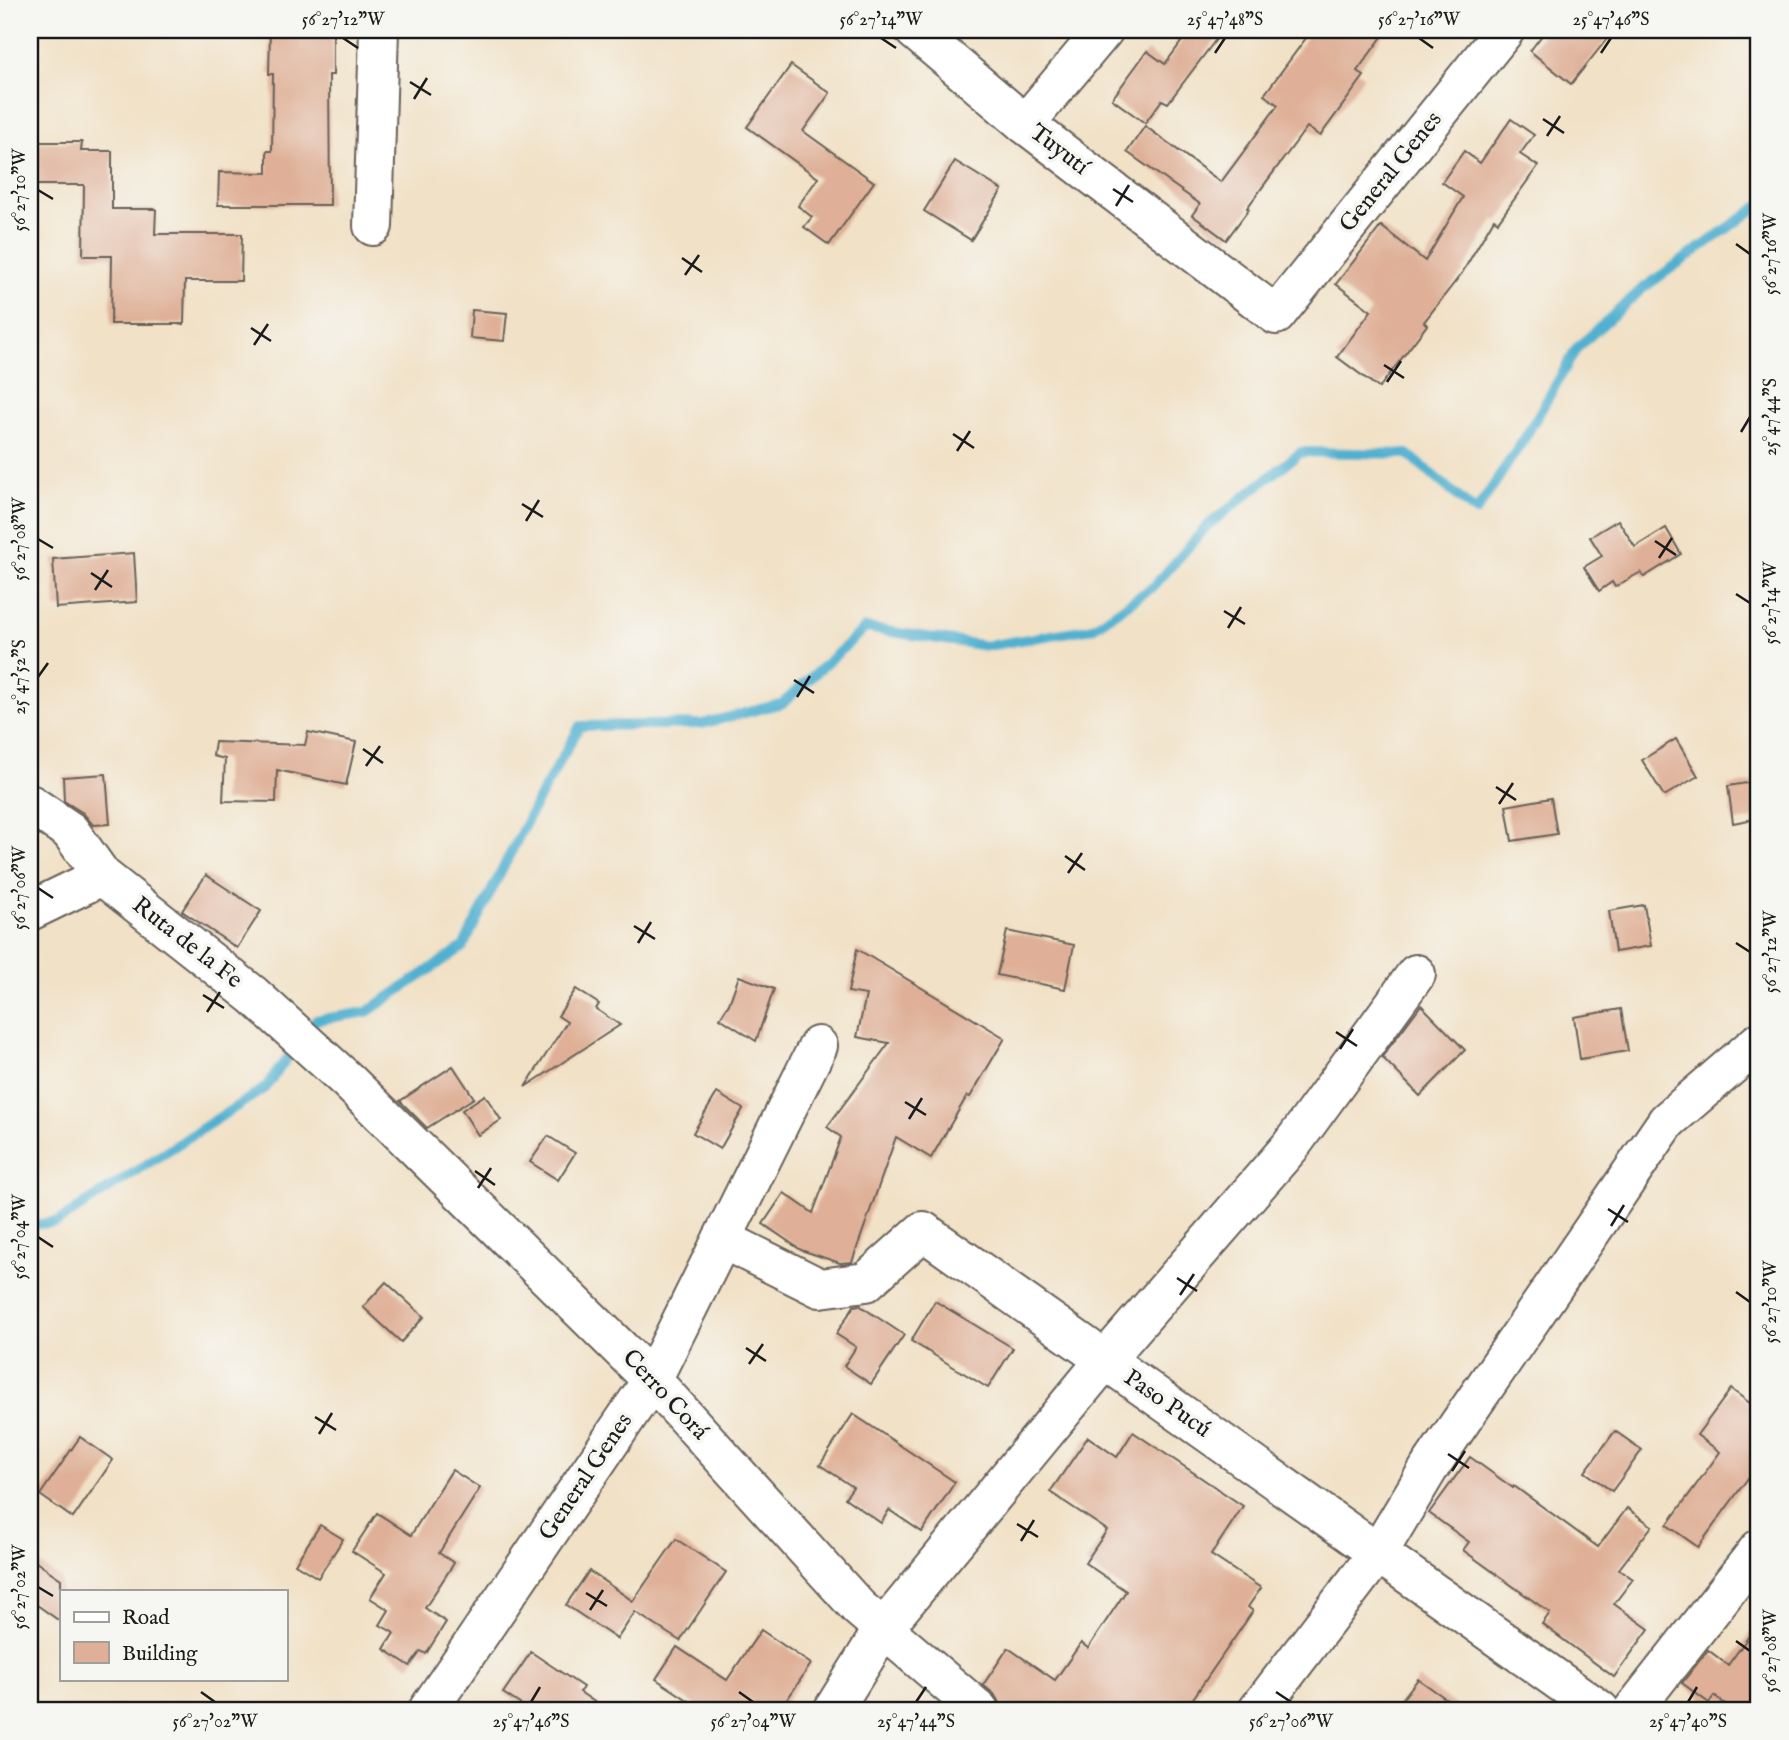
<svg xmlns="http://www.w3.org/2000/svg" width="1789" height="1740" viewBox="0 0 1789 1740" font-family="'IM FELL English',serif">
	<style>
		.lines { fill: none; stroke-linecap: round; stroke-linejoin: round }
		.stream { stroke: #51b0d0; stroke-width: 10 }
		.building { fill: #dfb097 }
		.street-casing { stroke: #676158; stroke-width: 42 }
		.secondary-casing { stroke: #676158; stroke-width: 42 }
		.street { stroke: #fff; stroke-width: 38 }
		.secondary { stroke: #fff; stroke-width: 38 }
		.ticks { fill: none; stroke: #1c1c1c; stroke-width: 2.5 }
		.labels { text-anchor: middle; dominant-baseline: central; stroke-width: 7; stroke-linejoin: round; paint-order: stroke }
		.street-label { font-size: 24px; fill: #1c1c1c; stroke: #f6f6f2 }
		.neatline { fill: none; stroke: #1c1c1c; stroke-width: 2.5 }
		.ticks-label { font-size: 18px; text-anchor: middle; fill: #1c1c1c }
	</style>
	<rect width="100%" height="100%" fill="#f6f6f2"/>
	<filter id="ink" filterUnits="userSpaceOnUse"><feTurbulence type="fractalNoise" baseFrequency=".0143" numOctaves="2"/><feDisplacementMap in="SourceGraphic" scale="14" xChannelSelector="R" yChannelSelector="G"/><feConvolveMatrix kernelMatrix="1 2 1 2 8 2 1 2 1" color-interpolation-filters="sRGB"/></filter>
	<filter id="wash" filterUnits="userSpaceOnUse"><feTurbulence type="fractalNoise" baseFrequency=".00686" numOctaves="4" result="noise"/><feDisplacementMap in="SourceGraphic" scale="28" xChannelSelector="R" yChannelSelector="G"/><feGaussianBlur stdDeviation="1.57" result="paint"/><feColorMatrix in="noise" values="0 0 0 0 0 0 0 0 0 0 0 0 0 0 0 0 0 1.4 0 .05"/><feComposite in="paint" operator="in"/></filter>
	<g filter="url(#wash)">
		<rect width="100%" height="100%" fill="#f1e1c6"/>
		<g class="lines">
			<g class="stream">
				<path d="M306,1032L316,1020L367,1012L463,947L535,805L580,726L702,724L783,703L865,628L987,646L1093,628L1154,586L1207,526L1301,452L1408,454L1476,512L1526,436L1577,348L1642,289L1759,206"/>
				<path d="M30,1225L57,1222L265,1088L297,1045"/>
			</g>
		</g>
		<g id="blocks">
			<g class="building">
				<path d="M270,30H333V75H329L330,205H218L219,172L267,173V151H272L273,74H269Z"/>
				<path d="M1190,30H1223L1168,103L1162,100L1145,123L1112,99L1147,51L1165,64Z"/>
				<path d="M1312,30H1387L1357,71L1364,76L1320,136L1307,127L1247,208L1249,209L1226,240L1192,215L1200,204L1127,152L1145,126L1221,182L1278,105L1264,95Z"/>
				<path d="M1546,30H1614L1571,84L1530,51Z"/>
				<path d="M791,65L830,93L803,131L874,182L829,245L804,227L812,217L798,206L818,178L747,127Z"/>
				<path d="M1511,119L1534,135L1520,154L1538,166L1498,222L1494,219L1462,273L1424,322L1427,325L1379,388L1337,357L1371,311L1336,284L1381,226L1425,261L1463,197L1442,182L1464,151L1480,163Z"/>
				<path d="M30,142H82L81,151H112V209H156L155,234H242L241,281H185L184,324H111L112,256H83L84,185H30Z"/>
				<path d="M955,161L1002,190L971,240L924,211Z"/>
				<path d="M472,310L507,313L504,341L470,338Z"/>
				<path d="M1618,520L1635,547L1666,528L1681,554L1644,577L1641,572L1615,587L1612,582L1599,591L1584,567L1602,556L1590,537Z"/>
				<path d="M134,553L137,602L56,608L53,559Z"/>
				<path d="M308,732L356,742L346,785L277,770L276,802L223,801L225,759L213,756L215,742L305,745Z"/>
				<path d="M1676,739L1698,776L1664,796L1642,760Z"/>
				<path d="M106,774L110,824L93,825L83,813L64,801L63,777Z"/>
				<path d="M1759,781V818L1733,823L1728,786Z"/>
				<path d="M1551,798L1557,834L1512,841L1506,806Z"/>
				<path d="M206,875L261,911L237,948L182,911Z"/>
				<path d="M1644,905L1651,946L1615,952L1609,911Z"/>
				<path d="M1007,931L1074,945L1065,989L997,975Z"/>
				<path d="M857,949L1005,1038L970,1097L967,1096L931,1158L896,1137L852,1262L840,1263L801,1250L763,1224L784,1193L813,1213L841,1137L827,1127L889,1043L857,1037L866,995L848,992Z"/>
				<path d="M739,976L774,989L756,1041L720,1018L729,1004Z"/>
				<path d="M576,989L599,1004L596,1009L620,1025L525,1087L567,1022L558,1016Z"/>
				<path d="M1421,1005L1465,1050L1420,1096L1382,1057Z"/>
				<path d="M1621,1009L1628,1051L1580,1059L1574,1017Z"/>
				<path d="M453,1066L474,1098L427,1128L400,1101Z"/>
				<path d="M717,1093L743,1109L720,1149L693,1133Z"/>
				<path d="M485,1095L501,1120L478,1135L462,1110Z"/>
				<path d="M548,1136L575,1153L558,1180L530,1162Z"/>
				<path d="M386,1282L424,1317L401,1342L363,1307Z"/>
				<path d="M935,1301L1013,1348L988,1388L911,1341Z"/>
				<path d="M859,1305L904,1335L871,1384L844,1366L856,1347L836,1334L854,1306Z"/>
				<path d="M1731,1389L1759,1410V1463L1698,1547L1667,1525L1720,1452L1697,1435Z"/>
				<path d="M853,1414L955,1482L922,1532L889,1510L881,1523L845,1498L853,1487L820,1465Z"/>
				<path d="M1615,1431L1642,1450L1612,1491L1585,1472Z"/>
				<path d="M1133,1432L1243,1506L1211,1555L1261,1588L1248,1607L1253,1611L1185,1710H1008L1000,1704L994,1694L983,1685L1008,1648L1055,1680L1081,1643L1088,1648L1126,1591L1085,1563L1107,1530L1050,1492L1088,1437L1117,1457Z"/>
				<path d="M80,1437L113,1460L73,1518L40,1495Z"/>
				<path d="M1470,1457L1513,1488L1514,1486L1598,1547L1627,1508L1652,1526L1619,1569L1633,1579L1614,1604L1649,1629L1614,1677L1542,1624L1550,1613L1463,1550L1469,1542L1429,1513Z"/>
				<path d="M452,1470L480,1488L439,1553L454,1563L425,1608L446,1622L426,1654L421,1651L410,1666L384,1649L394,1633L380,1625L389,1610L370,1598L386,1573L352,1551L377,1513L411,1535Z"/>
				<path d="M320,1525L343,1539L318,1578L295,1564Z"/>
				<path d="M676,1539L726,1572L680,1641L635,1612L617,1639L566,1605L589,1571L633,1601Z"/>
				<path d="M30,1558L61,1579V1622L30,1600Z"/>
				<path d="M1759,1622V1710H1734L1714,1696L1709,1703L1682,1683L1708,1650L1728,1665Z"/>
				<path d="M761,1630L811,1664L780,1710H703L656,1679L677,1647L727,1680Z"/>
				<path d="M531,1652L583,1687L580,1692L606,1710H529L503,1693Z"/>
				<path d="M1418,1679L1462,1710H1394Z"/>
			</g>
		</g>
	</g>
	<g filter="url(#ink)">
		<use href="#blocks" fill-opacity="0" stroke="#676158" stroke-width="2"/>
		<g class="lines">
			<g class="street-casing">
				<g id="street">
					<path d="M914,30L1025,124L1276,315L1505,30"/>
					<path d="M1025,124L1104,30"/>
					<path d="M373,226L379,30"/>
					<path d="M30,911L102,876"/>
					<path d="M722,1239L820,1288L866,1282L923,1231L1378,1553L1429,1468L1667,1121L1759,1042"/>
					<path d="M428,1710L652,1380L818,1046"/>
					<path d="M833,1710L883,1629L1105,1360L1290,1147L1416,974"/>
					<path d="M1633,1710L1759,1549"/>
				</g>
			</g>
			<g class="secondary-casing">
				<g id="secondary">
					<path d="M30,804L70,831L102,876L253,995L348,1081L652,1380L859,1608L979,1710"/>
					<path d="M1258,1710L1378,1553L1600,1710"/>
				</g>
			</g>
			<use href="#street" class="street"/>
			<use href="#secondary" class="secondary"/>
		</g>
	</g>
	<path class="ticks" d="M343,38L358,48M881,38L896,48M1419,38L1433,48M1215,53L1225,38M1601,53L1611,38M410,82L431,95M414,99L427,78M1543,119L1564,133M1547,136L1560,116M1113,189L1133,202M38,190L53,199M1116,206L1129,185M1736,244L1750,254M682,258L702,272M685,275L699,255M251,328L271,341M254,345L268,324M1384,365L1404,378M1387,382L1401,361M1741,432L1750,417M953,434L974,448M957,451L970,431M522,504L543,517M526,521L539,500M38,539L53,548M1655,541L1676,555M1659,558L1672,538M91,573L112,587M95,590L108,570M1736,594L1750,603M1224,611L1245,624M1228,628L1241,607M38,677L48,663M794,680L814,693M797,697L810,676M363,749L383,763M366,766L380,746M1496,787L1516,800M1499,804L1513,783M1065,856L1085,870M1068,873L1082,853M38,888L53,898M634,926L655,939M638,943L651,922M1736,943L1750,952M203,995L224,1008M207,1012L220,992M1336,1032L1357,1046M1340,1049L1353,1029M905,1102L926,1115M909,1119L922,1098M475,1171L495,1185M478,1188L491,1168M1608,1209L1628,1222M1611,1226L1624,1205M38,1237L53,1247M1177,1278L1197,1291M1736,1292L1750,1302M1180,1295L1194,1274M746,1348L766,1361M749,1364L763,1344M315,1417L336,1430M319,1434L332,1413M1448,1454L1469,1468M1452,1471L1465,1451M1017,1524L1038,1537M1021,1541L1034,1520M38,1587L53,1596M586,1593L607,1606M590,1610L603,1590M1736,1641L1750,1651M201,1692L215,1702M739,1692L753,1702M1276,1692L1291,1702M531,1702L540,1687M916,1702L926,1687M1688,1702L1697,1687"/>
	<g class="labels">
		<g class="street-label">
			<text transform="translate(1059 150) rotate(37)">Tuyutí</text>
			<text transform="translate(1391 172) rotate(-51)">General Genes</text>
			<text transform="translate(187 943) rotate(38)">Ruta de la Fe</text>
			<text transform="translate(665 1395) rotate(47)">Cerro Corá</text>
			<text transform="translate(1167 1404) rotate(35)">Paso Pucú</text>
			<text transform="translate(586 1477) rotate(-56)">General Genes</text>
		</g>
	</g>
	<rect width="1789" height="1740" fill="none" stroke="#f6f6f2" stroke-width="77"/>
	<rect x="60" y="1590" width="228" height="91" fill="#f6f6f2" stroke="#9f9f9c" stroke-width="2"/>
	<rect x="74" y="1612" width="35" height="10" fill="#ffffff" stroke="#9f9f9c" stroke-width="2"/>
	<text x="122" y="1624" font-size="21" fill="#1c1c1c">Road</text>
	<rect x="74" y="1642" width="35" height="21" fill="#dfb097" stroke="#9f9f9c" stroke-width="2"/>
	<text x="122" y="1660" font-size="21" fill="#1c1c1c">Building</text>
	<rect x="38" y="38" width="1712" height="1664" class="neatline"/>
	<g class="ticks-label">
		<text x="343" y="25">56°27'12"W</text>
		<text x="881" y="25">56°27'14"W</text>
		<text x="1225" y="25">25°47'48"S</text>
		<text x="1419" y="25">56°27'16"W</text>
		<text x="1611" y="25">25°47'46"S</text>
		<text transform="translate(19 190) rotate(-90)" y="6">56°27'10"W</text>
		<text transform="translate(1770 254) rotate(-90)" y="6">56°27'16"W</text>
		<text transform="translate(1770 417) rotate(-90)" y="6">25°47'44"S</text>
		<text transform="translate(19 539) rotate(-90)" y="6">56°27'08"W</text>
		<text transform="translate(1770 603) rotate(-90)" y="6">56°27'14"W</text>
		<text transform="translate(19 677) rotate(-90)" y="6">25°47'52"S</text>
		<text transform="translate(19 888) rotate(-90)" y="6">56°27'06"W</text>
		<text transform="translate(1770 952) rotate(-90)" y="6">56°27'12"W</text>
		<text transform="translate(19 1237) rotate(-90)" y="6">56°27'04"W</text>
		<text transform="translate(1770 1302) rotate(-90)" y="6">56°27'10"W</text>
		<text transform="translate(19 1587) rotate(-90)" y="6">56°27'02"W</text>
		<text transform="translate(1770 1651) rotate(-90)" y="6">56°27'08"W</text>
		<text x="215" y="1727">56°27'02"W</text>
		<text x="531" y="1727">25°47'46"S</text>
		<text x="753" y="1727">56°27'04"W</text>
		<text x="916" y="1727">25°47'44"S</text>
		<text x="1291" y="1727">56°27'06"W</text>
		<text x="1688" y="1727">25°47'40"S</text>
	</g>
</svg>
